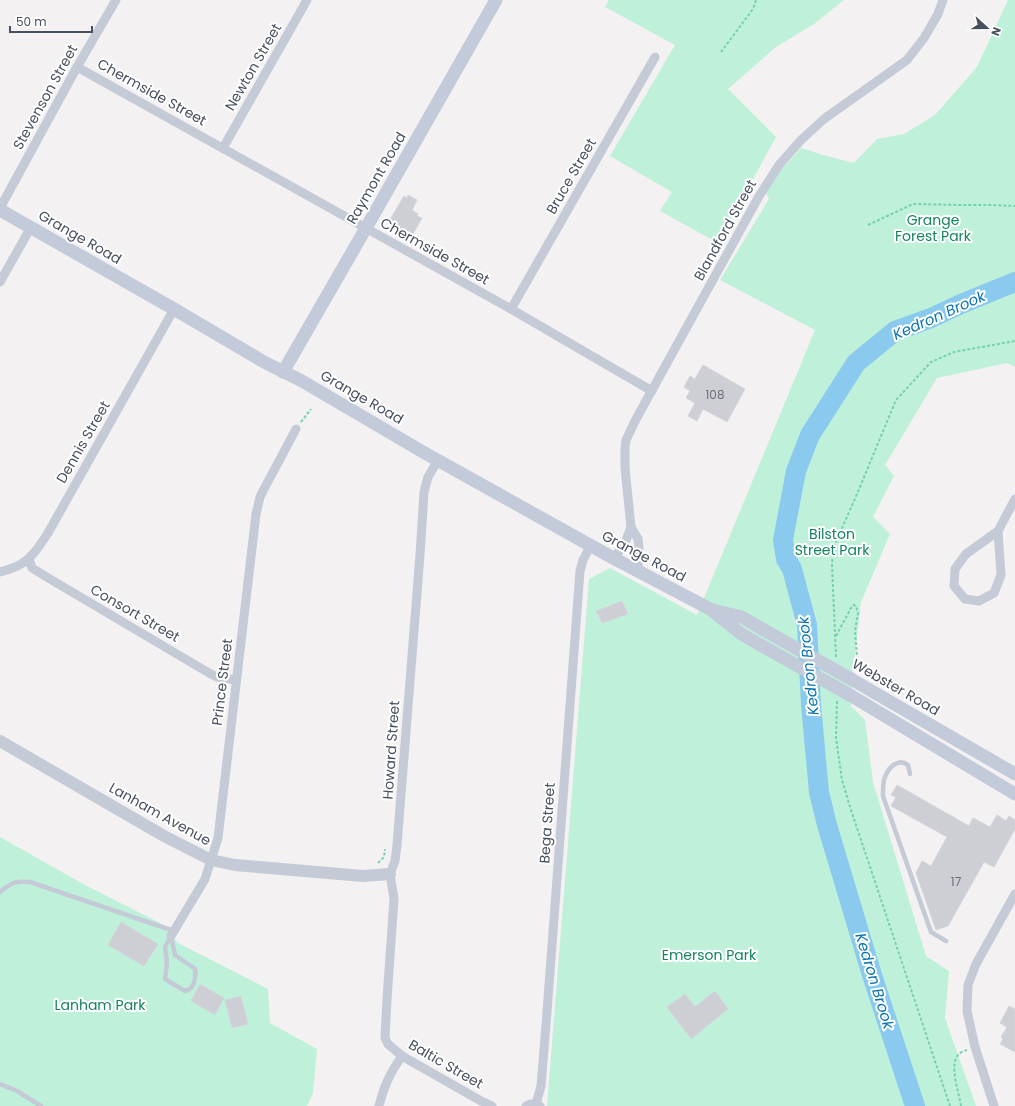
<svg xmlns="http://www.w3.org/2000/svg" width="1015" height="1106" viewBox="0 0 1015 1106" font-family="Poppins,sans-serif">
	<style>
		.green { fill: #bff1da }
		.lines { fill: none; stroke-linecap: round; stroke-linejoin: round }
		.river { stroke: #8bcaef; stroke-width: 20 }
		.building { fill: #cdcfd5; stroke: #d5d6dc }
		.path { stroke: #76d0b2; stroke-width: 2; stroke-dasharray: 3 2; stroke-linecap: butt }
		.service { stroke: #c4cad6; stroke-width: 4.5 }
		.minor { stroke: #c4cad6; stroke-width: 9 }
		.tertiary { stroke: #c4cad6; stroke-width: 12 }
		.secondary { stroke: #c3cada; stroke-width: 13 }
		.secondary-bridge { stroke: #c3cada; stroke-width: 13 }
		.labels { text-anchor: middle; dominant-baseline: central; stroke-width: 4; stroke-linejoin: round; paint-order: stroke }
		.number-label { font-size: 12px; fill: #69707c }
		.street-label { font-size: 14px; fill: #48505f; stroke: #fff }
		.park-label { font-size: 14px; fill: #15845e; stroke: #fff }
		.water-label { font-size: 15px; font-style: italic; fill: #0873b2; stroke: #fff }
	</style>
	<rect width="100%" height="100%" fill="#f3f1f1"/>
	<g class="green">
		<path d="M609,0H844L814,24L776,47L728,89L776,137L718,243L660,211L672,192L610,156L675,45L605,7Z"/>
		<path d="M1008,0H1015V367L1007,363L937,378L885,465L894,476L873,517L890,534L861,602L854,664L851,706L865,720L873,782L926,956L949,971L945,1018L976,1106H547L589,579L610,568L697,615L815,330L720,280L769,199L766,193L781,170L801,148L823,155L854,163L877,139L904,134L935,115L977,67Z"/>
		<path d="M0,837L85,885L160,923L178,943L268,989L270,1023L317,1049L313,1093L307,1106H0Z"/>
	</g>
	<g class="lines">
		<path class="river" d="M915,1106L872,975L827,825L819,792L811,705L807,625L792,569L786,559L783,540L796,471L810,435L856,363L895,331L931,318L961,304L1015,282"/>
	</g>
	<g class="building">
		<path d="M408,195L417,200L412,210L418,214L417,216L422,218L412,236L388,223L404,196L407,198Z"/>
		<path d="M703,365L745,389L727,422L703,409L697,421L688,416L695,403L686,398L690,391L684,387L690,376L695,379Z"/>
		<path d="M622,601L628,614L602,623L596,611Z"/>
		<path d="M897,785L969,826L973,818L990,827L997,815L1006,821L1009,816L1015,820V829L994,867L984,862L948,926L936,930L916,873L922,861L931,866L947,837L891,806L896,797L891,795Z"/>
		<path d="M121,922L158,944L144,966L108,945Z"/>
		<path d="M200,984L224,998L215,1015L191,1001Z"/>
		<path d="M715,991L728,1009L691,1039L667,1007L685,994L695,1007Z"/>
		<path d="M241,996L248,1024L232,1028L225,1000Z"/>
		<path d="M1009,1006L1015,1009V1052L1000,1044L1003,1039L1001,1037L1007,1027L1000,1023Z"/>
	</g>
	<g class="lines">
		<g class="path">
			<path d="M721,52L753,9L756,0"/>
			<path d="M868,225L913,204L960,205H991L1015,206"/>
			<path d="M301,422L311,409"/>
			<path d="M836,636L852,606L854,605L856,606L858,613L855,631L858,670"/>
			<path d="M836,657L832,565L833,553L835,544L857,494L896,400L931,362L954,352L1015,341"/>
			<path d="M837,701L836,738L842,780L851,810L950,1106"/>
			<path d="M378,863L384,857L385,849"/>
			<path d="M961,1106C959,1092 949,1066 958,1055C960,1052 964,1051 967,1050"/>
		</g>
		<g class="service">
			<path d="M910,774L908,765C897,757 887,769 884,780C883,785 883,790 883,796L931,932L946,941"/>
			<path d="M0,892C12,882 15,881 30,882L174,931"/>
			<path d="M171,936L175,955L195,969C196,977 195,989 185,991L165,979L167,963L165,947Z"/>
			<path d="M0,1084L17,1091L41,1106"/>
		</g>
		<g class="minor">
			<path d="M77,67L511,309L652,391"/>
			<path d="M223,148L307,0"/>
			<path d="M0,208L77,67L116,0"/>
			<path d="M0,282L31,227"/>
			<path d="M511,309L655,57"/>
			<path d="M438,460L428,477L424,492L420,555L397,845L395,861L390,874L394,899L387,999L385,1038L388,1044L402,1056L481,1101L492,1106"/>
			<path d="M998,531L1001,575L994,593L979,601L965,599L954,586L955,569L966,554L998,531L1015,499"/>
			<path d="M613,558L624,546L631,527"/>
			<path d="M29,559L32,568L50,579L209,673L217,677L236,680"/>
			<path d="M637,570L639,560V548L638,539L631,527L625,468V448L626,440L635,421L758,198L779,165L801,140L824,119L907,60L924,38L938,14L943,0"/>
			<path d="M0,572C7,570 15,568 21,564C33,557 40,545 48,533L174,309"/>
			<path d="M171,936L205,879L218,838L256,514L260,497L264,489L296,429"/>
			<path d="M536,1104L541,1086L547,1012L580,571L583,560L591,545"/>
			<path d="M379,1106C384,1086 390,1073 402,1056"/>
			<path d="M526,1106C531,1103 534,1103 540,1106"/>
			<path d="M994,1106L975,1047L967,1011L968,985L976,964L1015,894"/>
		</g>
		<path class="tertiary" d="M0,741L164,836L211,860L235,865L363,876L390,874"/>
		<g class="secondary">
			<path d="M0,210L174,309L264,362L302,381L423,452L613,558L710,609L740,633L762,646"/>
			<path d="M283,372L366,228L496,0"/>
			<path d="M713,610L742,617L762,629"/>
			<path d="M851,679L1015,774"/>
			<path d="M850,695L1015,794"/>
		</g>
		<g class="secondary-bridge">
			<path d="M762,629L851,679"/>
			<path d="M762,646L850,695"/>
		</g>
	</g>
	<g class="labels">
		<g class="number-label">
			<text x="715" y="394">108</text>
			<text x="956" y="881">17</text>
		</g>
		<g class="street-label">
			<text transform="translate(253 67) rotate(-60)">Newton Street</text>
			<text transform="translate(152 92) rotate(29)">Chermside Street</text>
			<text transform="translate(45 97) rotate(-61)">Stevenson Street</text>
			<text transform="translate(571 176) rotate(-60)">Bruce Street</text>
			<text transform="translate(376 178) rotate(-60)">Raymont Road</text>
			<text transform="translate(725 230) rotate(-61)">Blandford Street</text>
			<text transform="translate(80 237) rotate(30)">Grange Road</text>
			<text transform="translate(435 251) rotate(29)">Chermside Street</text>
			<text transform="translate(362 397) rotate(30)">Grange Road</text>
			<text transform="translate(83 442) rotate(-60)">Dennis Street</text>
			<text transform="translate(644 556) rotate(28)">Grange Road</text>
			<text transform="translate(135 613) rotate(30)">Consort Street</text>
			<text transform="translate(222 682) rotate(-83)">Prince Street</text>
			<text transform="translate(896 687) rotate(30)">Webster Road</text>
			<text transform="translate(391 750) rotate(-86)">Howard Street</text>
			<text transform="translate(160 814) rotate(29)">Lanham Avenue</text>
			<text transform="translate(547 823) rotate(-86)">Bega Street</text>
			<text transform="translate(446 1064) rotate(30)">Baltic Street</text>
		</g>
		<g class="park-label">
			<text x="933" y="220">Grange<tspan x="933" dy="16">Forest Park</tspan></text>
			<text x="832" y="534">Bilston<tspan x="832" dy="16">Street Park</tspan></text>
			<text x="709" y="955">Emerson Park</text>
			<text x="100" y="1005">Lanham Park</text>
		</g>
		<g class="water-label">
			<text transform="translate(939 315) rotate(-24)">Kedron Brook</text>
			<text transform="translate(808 666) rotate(-96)">Kedron Brook</text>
			<text transform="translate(875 981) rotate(73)">Kedron Brook</text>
		</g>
	</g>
	<g transform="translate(987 28) rotate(111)" stroke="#ffffff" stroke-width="3" paint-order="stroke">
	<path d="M0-3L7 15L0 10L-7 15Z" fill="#48505f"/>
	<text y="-6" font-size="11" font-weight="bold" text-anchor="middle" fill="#48505f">N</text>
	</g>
	<path d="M10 26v6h82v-6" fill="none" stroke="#48505f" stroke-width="2"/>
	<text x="16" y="26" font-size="12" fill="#48505f" stroke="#ffffff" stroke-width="3" paint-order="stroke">50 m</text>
</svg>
